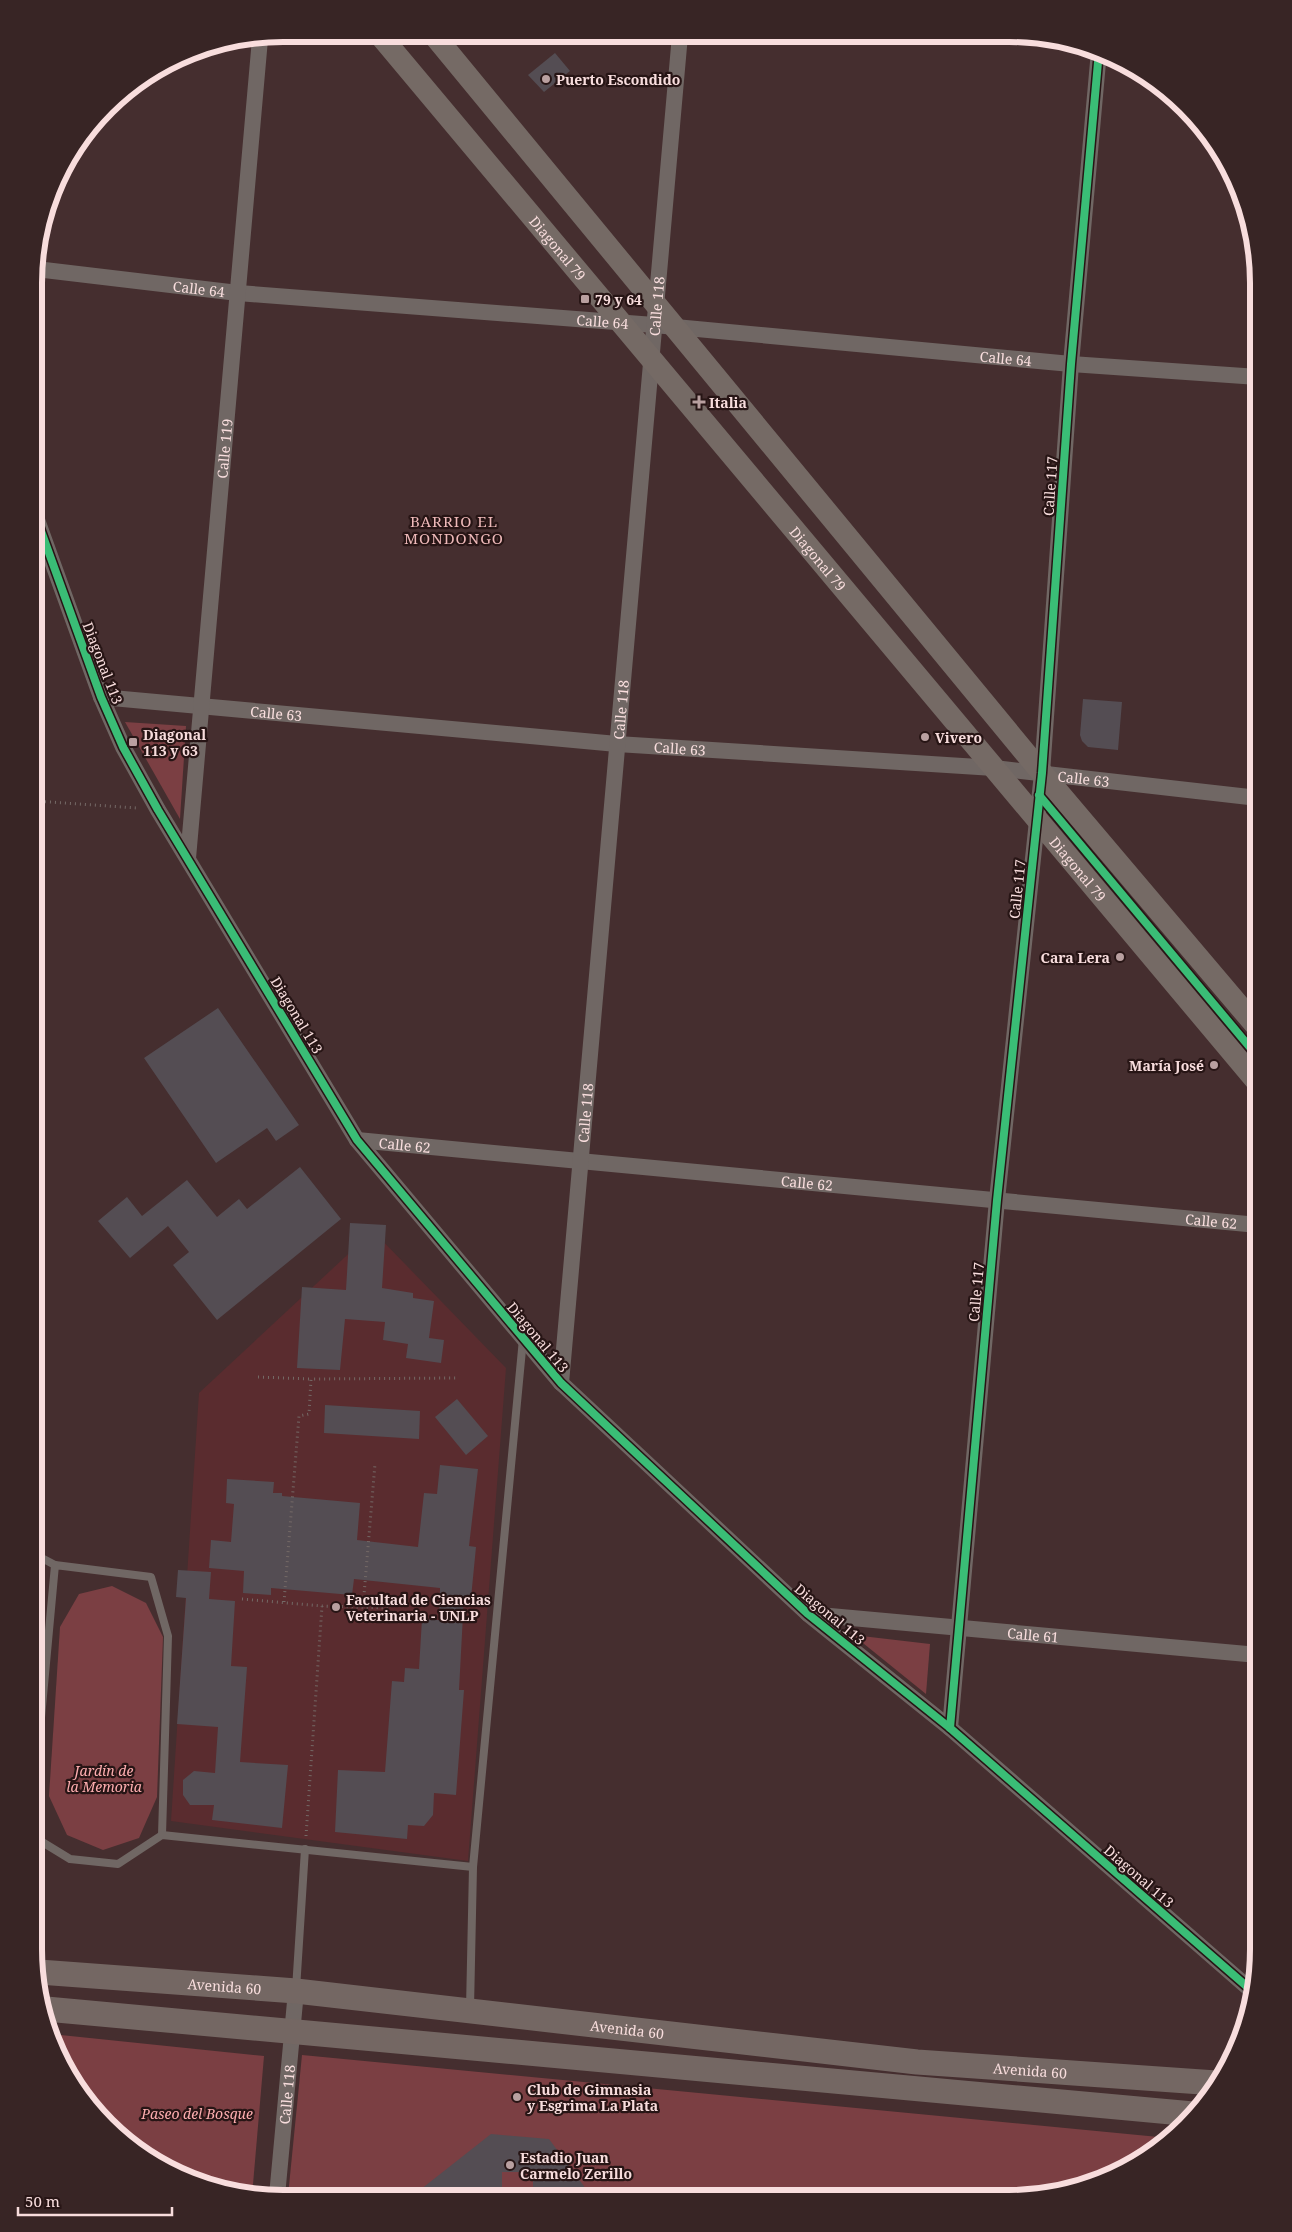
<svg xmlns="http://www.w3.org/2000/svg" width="1292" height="2232" viewBox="0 0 1292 2232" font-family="'Noto Serif',serif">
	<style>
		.built { fill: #5a2c2f }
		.green { fill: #7b3f43 }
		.building { fill: #544d53 }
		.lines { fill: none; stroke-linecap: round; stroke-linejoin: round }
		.path { stroke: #746966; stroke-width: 3; stroke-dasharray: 1 4; stroke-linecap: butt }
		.service { stroke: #706764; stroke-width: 8 }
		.minor { stroke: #706764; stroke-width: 16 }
		.secondary { stroke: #756a65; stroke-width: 22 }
		.primary { stroke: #746763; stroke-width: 25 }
		.cycleway-casing { stroke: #271515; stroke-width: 11 }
		.cycleway { stroke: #3abd76; stroke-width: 8 }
		.poi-dot { fill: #b9a0a0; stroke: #271515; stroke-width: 2 }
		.labels { text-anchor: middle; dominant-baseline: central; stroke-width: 4.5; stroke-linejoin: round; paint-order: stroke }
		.poi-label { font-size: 14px; font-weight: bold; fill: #f8dddd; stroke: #271515; text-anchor: start }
		.street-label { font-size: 14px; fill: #f8dddd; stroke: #271515 }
		.park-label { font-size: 14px; font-style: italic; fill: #fdadaf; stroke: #271515 }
		.neighbourhood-label { font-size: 15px; letter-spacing: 1px; fill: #eeb9b9; stroke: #271515 }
		.rim { fill: none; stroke: #f8dddd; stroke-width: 6 }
	</style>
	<rect width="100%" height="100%" fill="#452e2f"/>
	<path class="built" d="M373,1231L506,1368L468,1861L171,1821L199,1393Z"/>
	<g class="green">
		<path d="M125,722L186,726L180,819Z"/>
		<path d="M112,1586L146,1603L163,1637L157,1797L139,1838L103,1850L67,1835L49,1796L60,1627L79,1594Z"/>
		<path d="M853,1635L930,1644L926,1694Z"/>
		<path d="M51,2034L264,2056L252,2196L188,2179L131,2146L85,2100L53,2044Z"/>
		<path d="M302,2055L1169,2138L1160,2147L1104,2179L1008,2198L288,2196Z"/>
	</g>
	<g class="building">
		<path d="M555,53L570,71L544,92L528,75Z"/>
		<path d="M1083,699L1122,702L1118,750L1088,747L1082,741L1080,735Z"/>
		<path d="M218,1008L299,1125L276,1141L267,1128L216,1163L144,1058Z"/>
		<path d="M300,1167L341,1219L217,1320L173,1265L189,1252L168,1226L130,1258L98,1221L127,1197L142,1216L187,1180L217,1217L239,1199L247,1209Z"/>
		<path d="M350,1223L386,1225L382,1288L413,1293V1298L434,1301L429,1338L444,1340L441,1363L406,1358L408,1344L383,1340L385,1322L345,1319L340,1370L297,1368L302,1287L346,1290Z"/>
		<path d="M457,1399L488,1436L466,1455L435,1417Z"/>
		<path d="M325,1405L420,1411L419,1439L324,1433Z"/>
		<path d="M440,1465L478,1469L469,1546L476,1547L471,1598L464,1596L459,1690H464L456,1795L434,1793L433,1815L424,1826L408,1825L407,1839L335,1832L338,1770L385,1772L392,1681L404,1682L405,1668L419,1669L422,1619L439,1620L440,1588L354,1579L352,1595L271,1588V1595L243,1593L244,1571L209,1568L211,1540L231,1542L234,1504L226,1503L227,1479L274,1482L273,1493H282V1496L360,1503L357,1540L418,1547L424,1493L437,1494Z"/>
		<path d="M178,1570L211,1572L209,1599L235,1601L231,1666L247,1667L240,1762L288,1765L282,1828L212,1820L214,1805H190L183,1795V1780L194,1771L215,1773L218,1727L177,1724L186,1598L176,1597Z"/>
		<path d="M491,2134L549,2139L592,2197H539L533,2189V2172H502V2187L490,2197H411Z"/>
	</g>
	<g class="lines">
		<g class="path">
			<path d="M35,801L137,808"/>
			<path d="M258,1377L311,1379"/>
			<path d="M242,1599L322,1606L390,1608"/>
			<path d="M284,1602L299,1416L309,1414L311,1379L457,1378"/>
			<path d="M363,1607L375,1464"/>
			<path d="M306,1836L322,1606"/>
		</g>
		<g class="service">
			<path d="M34,1554L55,1565"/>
			<path d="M34,1794L55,1565L151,1577L168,1636L162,1835"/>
			<path d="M34,1837L70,1859L118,1864L162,1835L473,1867"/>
			<path d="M296,1989L305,1849"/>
			<path d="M470,2008L473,1867L523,1339"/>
		</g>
		<g class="minor">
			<path id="s1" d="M36,269L238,293L654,325L1071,364L1258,377"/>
			<path d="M36,517L101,697L123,747L158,810L357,1140L561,1383L808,1614L950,1728L1252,1991"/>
			<path id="s2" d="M101,697L617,744L994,768L1258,798"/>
			<path id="s3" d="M188,858L260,39"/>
			<path id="s4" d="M357,1140L1258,1225"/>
			<path id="s5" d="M561,1383L680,35"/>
			<path id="s6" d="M808,1614L1258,1655"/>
			<path d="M950,1728L997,1200L1042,773L1071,364L1099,51"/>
			<path id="s7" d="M277,2196L296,1991"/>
		</g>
		<g class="secondary">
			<path id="s8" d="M379,34L1258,1083"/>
			<path d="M433,34L1042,773L1258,1028"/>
		</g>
		<g class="primary">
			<path id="s9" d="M39,1972L296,1991L917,2062L1216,2083"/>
			<path d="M46,2009L1193,2114"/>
		</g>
		<g class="cycleway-casing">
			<g id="cycleway">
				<path d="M36,517L101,697L123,747L158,810L357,1140L561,1383L808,1614L950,1728L1252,1991"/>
				<path d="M1039,795L1258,1057"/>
				<path d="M950,1728L997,1200L1042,773L1071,364L1099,51"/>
			</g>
		</g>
		<use href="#cycleway" class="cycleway"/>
	</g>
	<g class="poi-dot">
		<circle cx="546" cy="79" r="5"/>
		<rect x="580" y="294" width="10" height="10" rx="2.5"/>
		<path d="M696.5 394.5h5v5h5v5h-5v5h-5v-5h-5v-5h5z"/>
		<circle cx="925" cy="737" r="5"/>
		<rect x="128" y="737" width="10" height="10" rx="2.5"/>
		<circle cx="1120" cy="957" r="5"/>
		<circle cx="1214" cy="1065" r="5"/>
		<circle cx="336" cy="1607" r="5"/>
		<circle cx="517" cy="2097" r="5"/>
		<circle cx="510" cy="2165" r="5"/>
	</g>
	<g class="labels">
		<g class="poi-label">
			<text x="556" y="79">Puerto Escondido</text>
			<text x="595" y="299">79 y 64</text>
			<text x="709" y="402">Italia</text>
			<text x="143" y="734">Diagonal<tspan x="143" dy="16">113 y 63</tspan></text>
			<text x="935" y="737">Vivero</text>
			<text x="1110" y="957" text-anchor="end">Cara Lera</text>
			<text x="1204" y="1065" text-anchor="end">María José</text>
			<text x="346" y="1599">Facultad de Ciencias<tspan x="346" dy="16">Veterinaria - UNLP</tspan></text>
			<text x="527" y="2089">Club de Gimnasia<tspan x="527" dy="16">y Esgrima La Plata</tspan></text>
			<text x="520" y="2157">Estadio Juan<tspan x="520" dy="16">Carmelo Zerillo</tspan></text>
		</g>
		<g class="street-label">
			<text stroke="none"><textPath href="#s8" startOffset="279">Diagonal 79</textPath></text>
			<text stroke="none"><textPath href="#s1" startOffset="164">Calle 64</textPath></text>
			<text stroke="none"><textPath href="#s5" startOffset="1081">Calle 118</textPath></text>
			<text stroke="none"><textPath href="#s1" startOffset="569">Calle 64</textPath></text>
			<text stroke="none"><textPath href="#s1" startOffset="974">Calle 64</textPath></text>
			<text stroke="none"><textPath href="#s3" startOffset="411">Calle 119</textPath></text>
			<text transform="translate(1050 486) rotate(-86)">Calle 117</text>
			<text stroke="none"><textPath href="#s8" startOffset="684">Diagonal 79</textPath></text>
			<text transform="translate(103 663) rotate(69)">Diagonal 113</text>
			<text stroke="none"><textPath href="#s5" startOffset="676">Calle 118</textPath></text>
			<text stroke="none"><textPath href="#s2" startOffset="176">Calle 63</textPath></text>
			<text stroke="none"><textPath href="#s2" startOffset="581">Calle 63</textPath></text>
			<text stroke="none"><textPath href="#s2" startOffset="986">Calle 63</textPath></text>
			<text stroke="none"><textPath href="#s8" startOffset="1089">Diagonal 79</textPath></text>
			<text transform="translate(1017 889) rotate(-84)">Calle 117</text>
			<text transform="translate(297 1015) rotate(59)">Diagonal 113</text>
			<text stroke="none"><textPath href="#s5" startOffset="271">Calle 118</textPath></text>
			<text stroke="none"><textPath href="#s4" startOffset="48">Calle 62</textPath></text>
			<text stroke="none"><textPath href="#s4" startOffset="452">Calle 62</textPath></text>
			<text stroke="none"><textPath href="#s4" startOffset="858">Calle 62</textPath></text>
			<text transform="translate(976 1292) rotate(-85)">Calle 117</text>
			<text transform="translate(538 1337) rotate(50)">Diagonal 113</text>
			<text transform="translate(830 1614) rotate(40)">Diagonal 113</text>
			<text stroke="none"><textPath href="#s6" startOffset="226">Calle 61</textPath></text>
			<text transform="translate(1139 1876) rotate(41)">Diagonal 113</text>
			<text stroke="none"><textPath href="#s9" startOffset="186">Avenida 60</textPath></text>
			<text stroke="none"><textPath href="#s9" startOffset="591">Avenida 60</textPath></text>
			<text stroke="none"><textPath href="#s9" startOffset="996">Avenida 60</textPath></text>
			<text stroke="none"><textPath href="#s7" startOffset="102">Calle 118</textPath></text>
		</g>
		<g class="park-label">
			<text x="104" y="1770">Jardín de<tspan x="104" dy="16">la Memoria</tspan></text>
			<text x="197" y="2113">Paseo del Bosque</text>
		</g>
		<g class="neighbourhood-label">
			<text x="454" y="521">BARRIO EL<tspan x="454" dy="17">MONDONGO</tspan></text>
		</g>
	</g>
	<path d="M0 0H1292V2232H0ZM283 42H1009A241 241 0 0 1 1250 283V1949A241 241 0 0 1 1009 2190H283A241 241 0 0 1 42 1949V283A241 241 0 0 1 283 42Z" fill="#382525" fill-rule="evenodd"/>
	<path class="rim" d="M283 42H1009A241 241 0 0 1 1250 283V1949A241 241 0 0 1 1009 2190H283A241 241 0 0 1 42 1949V283A241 241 0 0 1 283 42Z"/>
	<path d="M18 2207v8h154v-8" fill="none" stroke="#f8dddd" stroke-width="2.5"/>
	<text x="25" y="2207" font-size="15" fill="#f8dddd" stroke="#271515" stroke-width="4" paint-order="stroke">50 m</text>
</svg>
